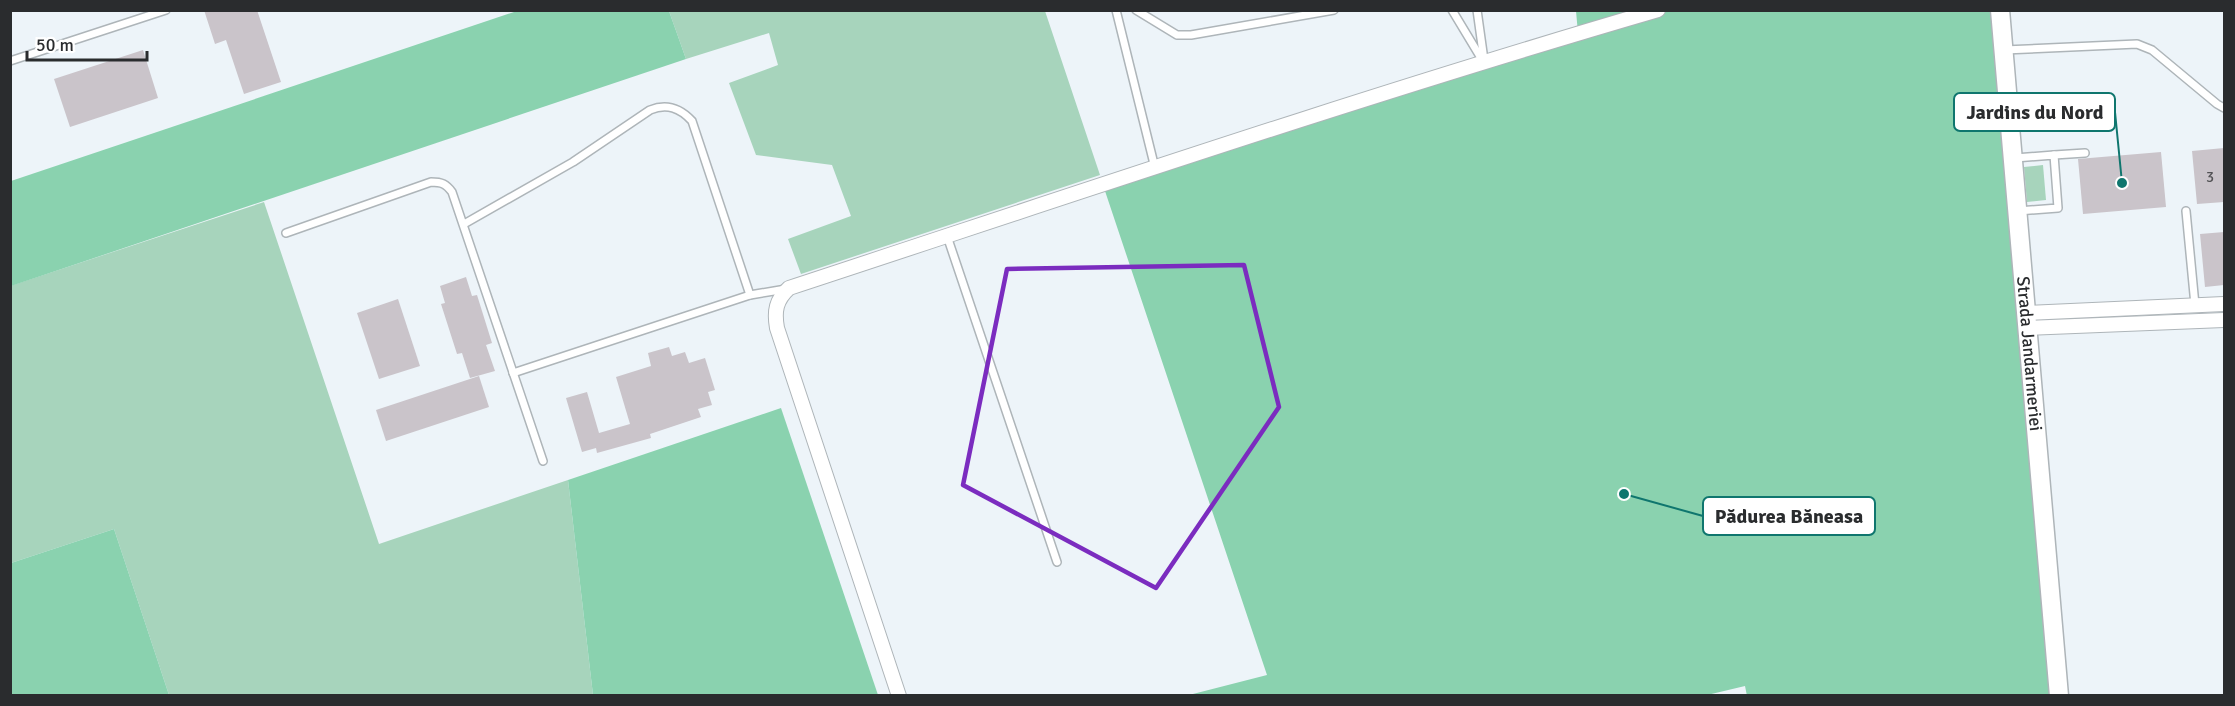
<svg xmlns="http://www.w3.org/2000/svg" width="2235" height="706" viewBox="0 0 2235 706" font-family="Signika,sans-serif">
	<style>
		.green { fill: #a7d4bc }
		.forest { fill: #8ad2af }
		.building { fill: #cac4ca }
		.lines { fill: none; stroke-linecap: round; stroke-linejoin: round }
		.service-casing { stroke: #aeb5b9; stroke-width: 10 }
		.minor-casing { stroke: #aeb5b9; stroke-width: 16 }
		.tertiary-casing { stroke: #aeb5b9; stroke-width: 21 }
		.service { stroke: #fff; stroke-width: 7 }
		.minor { stroke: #fff; stroke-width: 14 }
		.tertiary { stroke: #fff; stroke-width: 18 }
		.marked { fill: none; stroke: #7b2cbf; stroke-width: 4.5; stroke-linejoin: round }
		.labels { text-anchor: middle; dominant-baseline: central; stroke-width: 5; stroke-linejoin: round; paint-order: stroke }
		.number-label { font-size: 15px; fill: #525255 }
		.street-label { font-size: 18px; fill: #2a2c2e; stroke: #fff }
		.leader { fill: none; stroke: #0f766e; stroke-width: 2 }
		.callout-dot { fill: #0f766e; stroke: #fff; stroke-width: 2 }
		.callout { fill: #fff; stroke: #0f766e; stroke-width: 2 }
		.callout-label { font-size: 20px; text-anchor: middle; font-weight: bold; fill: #2a2c2e }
	</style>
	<rect width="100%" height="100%" fill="#edf4f9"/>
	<g class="green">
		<path d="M669,11H1045L1100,175L801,274L788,239L851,216L832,165L756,155L729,83L778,65L769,33L686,59Z"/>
		<path d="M2043,165L2046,200L2027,202L2024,167Z"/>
		<path d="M264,202L379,544L568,480L593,695H169L114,529L11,563L10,286Z"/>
	</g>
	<g class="forest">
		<path d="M517,11H669L686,59L11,286V181Z"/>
		<path d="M1576,11H2000L2058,695L1747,696L1745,686L1703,696L1189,695L1267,675L1103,185L1578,33Z"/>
		<path d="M781,408L878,695H593L568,480Z"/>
		<path d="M114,529L169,695H11V563Z"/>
	</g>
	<g class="building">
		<path d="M204,10H257L281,82L244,94L226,40L215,44Z"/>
		<path d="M143,50L158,98L70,127L54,79Z"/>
		<path d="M2224,148V202L2197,204L2192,151Z"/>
		<path d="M2161,152L2166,207L2083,214L2078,159Z"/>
		<path d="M2224,232V285L2205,287L2200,234Z"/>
		<path d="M466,277L472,296L477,295L492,343L486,345L495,371L470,378L462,353L457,354L441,304L445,303L440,286Z"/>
		<path d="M398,299L420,366L379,379L357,313Z"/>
		<path d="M669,347L672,356L685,352L689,363L705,358L715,390L708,392L712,405L698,409L701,417L650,434L651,438L597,453L596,448L582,452L566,398L587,392L599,433L630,424L616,377L651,366L648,353Z"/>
		<path d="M479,376L489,407L386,441L376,410Z"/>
	</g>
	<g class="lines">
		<g class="service-casing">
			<g id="service">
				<path d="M1116,10L1155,168"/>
				<path d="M1136,10L1177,35H1191L1334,10"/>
				<path d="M1452,10L1484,63"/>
				<path d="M1477,10L1484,60"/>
				<path d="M2004,50L2137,44L2152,50L2217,104L2224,108"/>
				<path d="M10,61L166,10"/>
				<path d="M2054,155L2085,153"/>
				<path d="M2015,158L2054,155L2058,208L2017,211"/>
				<path d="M2186,211L2195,305"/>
				<path d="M464,224L573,162L650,110C667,103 680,108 692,121L750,295"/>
				<path d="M286,233L431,182C442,182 446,184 452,192L543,461"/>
				<path d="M947,236L1057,562"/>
				<path d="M513,373L750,295L786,289"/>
			</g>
		</g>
		<g class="minor-casing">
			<g id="minor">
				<path d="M2026,313L2224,304"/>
				<path d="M2027,328L2224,320"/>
				<path d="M899,696L777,328C774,311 776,300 789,288C1078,193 1366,95 1658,10"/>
			</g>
		</g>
		<g class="tertiary-casing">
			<g id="tertiary">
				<path id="s1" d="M2000,10L2059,696"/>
			</g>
		</g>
		<use href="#service" class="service"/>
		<use href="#minor" class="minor"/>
		<use href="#tertiary" class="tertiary"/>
	</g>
	<path class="marked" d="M1244,265L1279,407L1156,588L963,485L1007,269Z"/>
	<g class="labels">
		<g class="number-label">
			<text x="2210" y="177">3</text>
		</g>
		<g class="street-label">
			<text stroke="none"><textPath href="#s1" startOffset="345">Strada Jandarmeriei</textPath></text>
		</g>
	</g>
	<path class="leader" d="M2122 183L2115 112M1624 494L1703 516"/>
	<g class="callout-dot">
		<circle cx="2122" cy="183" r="6"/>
		<circle cx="1624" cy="494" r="6"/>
	</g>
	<g class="callout">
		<rect x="1954" y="93" width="161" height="38" rx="6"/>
		<rect x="1703" y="497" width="172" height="38" rx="6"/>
	</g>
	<g class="callout-label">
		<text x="2035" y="119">Jardins du Nord</text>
		<text x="1789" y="523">Pădurea Băneasa</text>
	</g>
	<rect width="2235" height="706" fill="none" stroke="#2a2c2e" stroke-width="24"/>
	<path d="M27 51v9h120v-9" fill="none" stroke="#2a2c2e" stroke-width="3"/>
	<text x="36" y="51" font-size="18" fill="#2a2c2e" stroke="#ffffff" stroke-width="4.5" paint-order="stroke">50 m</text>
</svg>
